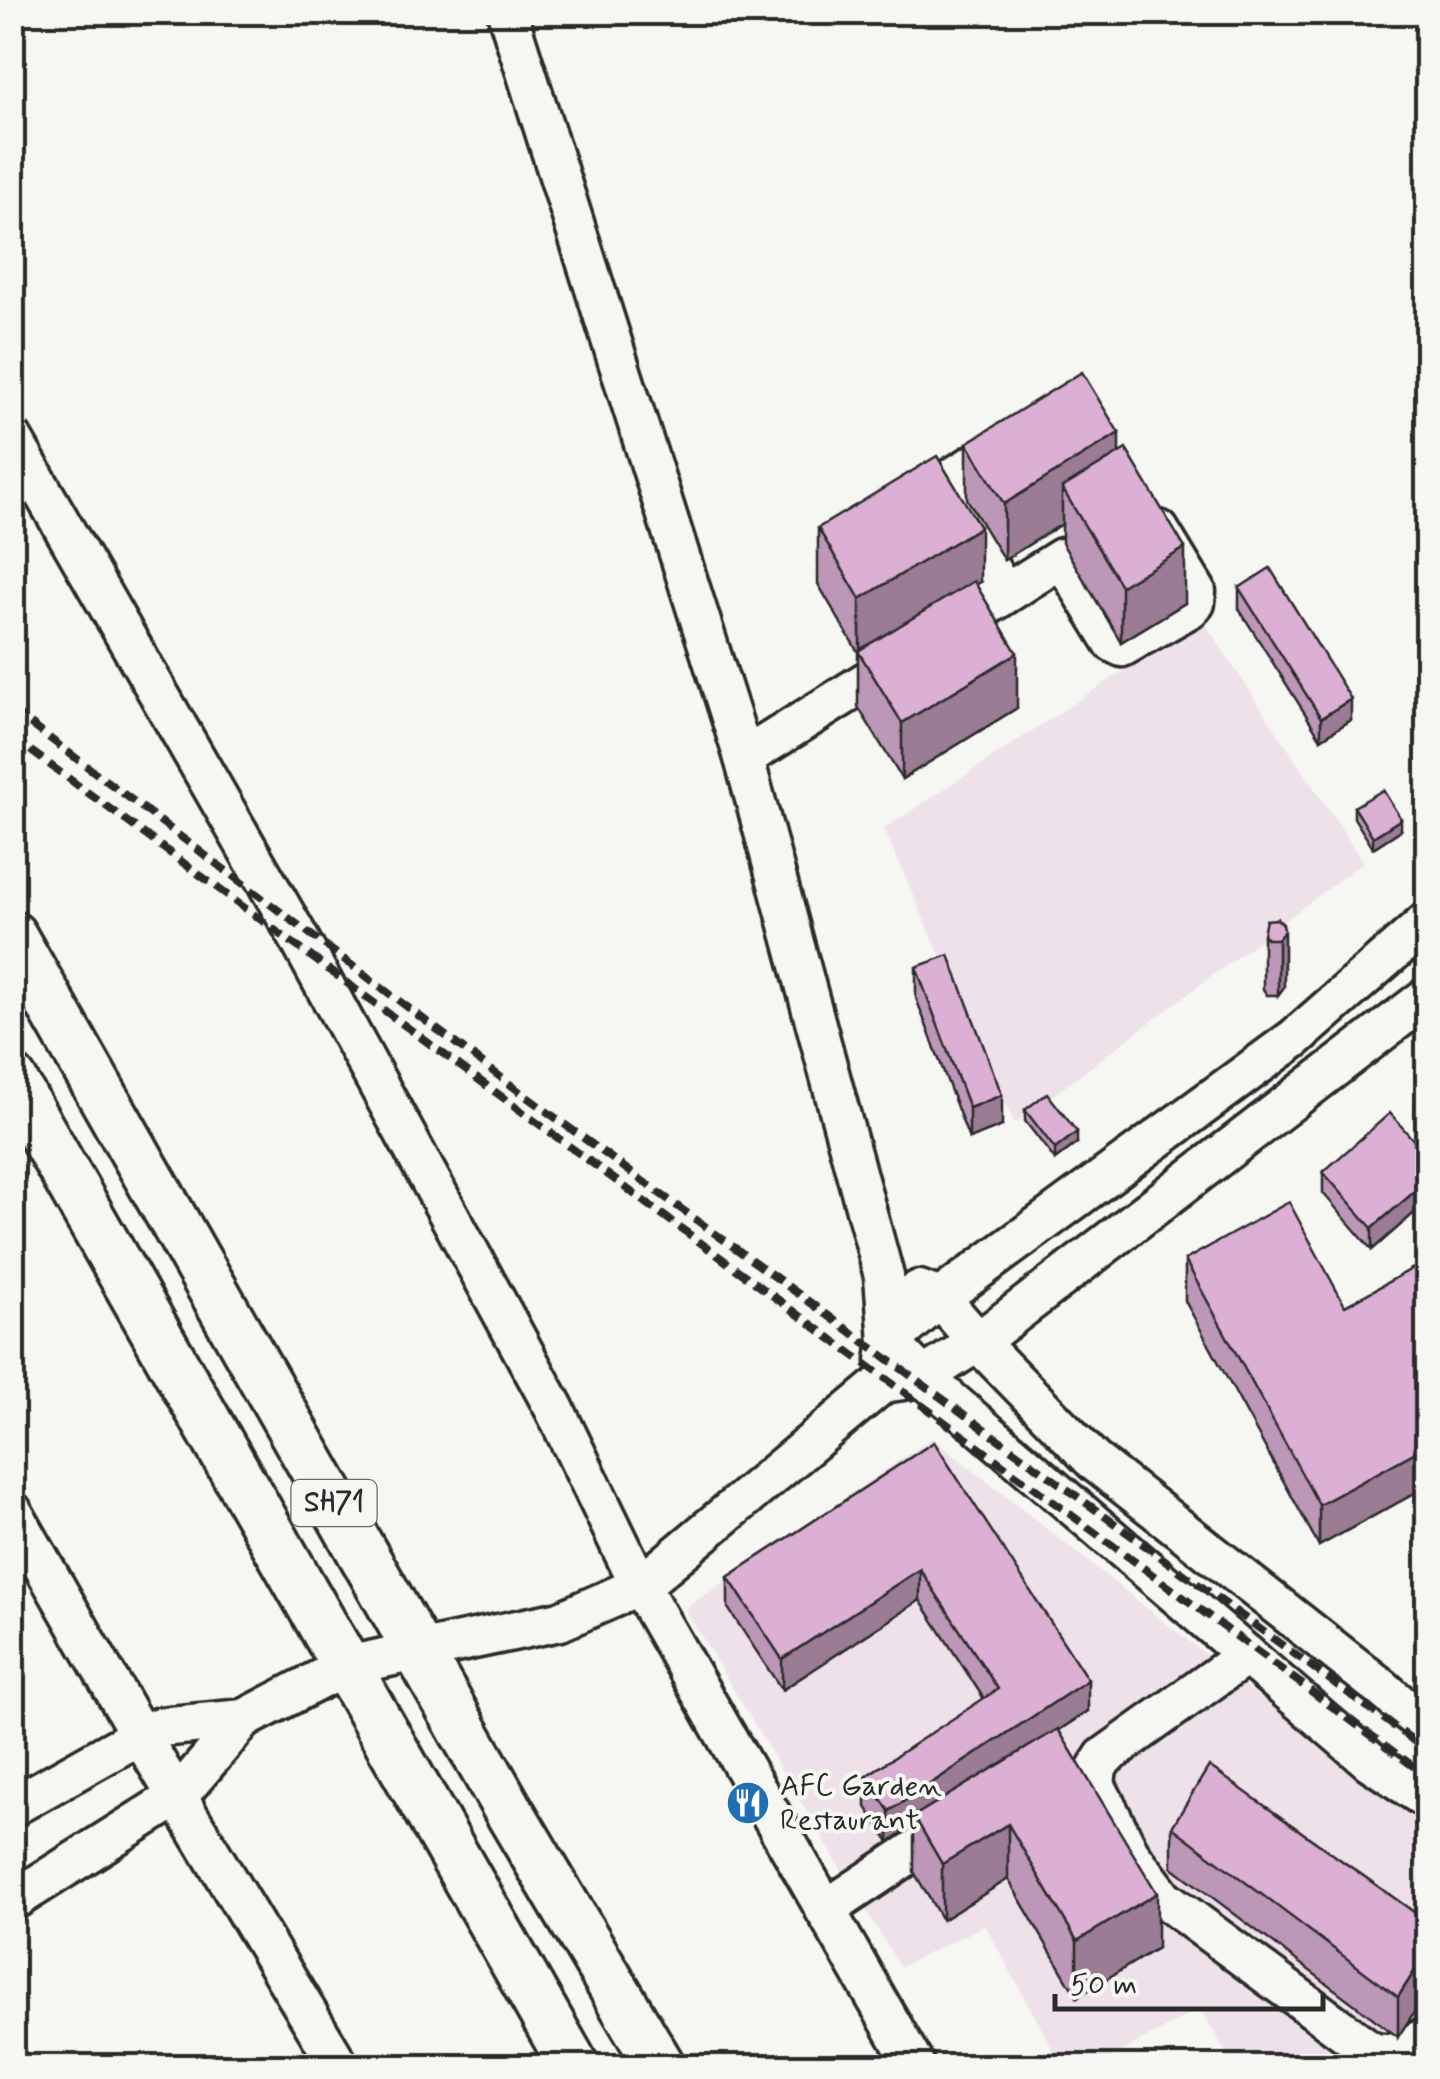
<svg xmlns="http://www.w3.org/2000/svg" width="1440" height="2079" viewBox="0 0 1440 2079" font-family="Mynerve,sans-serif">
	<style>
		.built { fill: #eee1e9 }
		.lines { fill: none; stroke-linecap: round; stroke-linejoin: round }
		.minor-casing { stroke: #2b2b2b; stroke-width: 45 }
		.major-casing { stroke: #2b2b2b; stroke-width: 55 }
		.minor { stroke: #f6f6f2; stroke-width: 38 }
		.major { stroke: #f6f6f2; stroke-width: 48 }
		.rail { stroke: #2b2b2b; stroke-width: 8; stroke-dasharray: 15 8; stroke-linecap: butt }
		.wall { fill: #bd97b7; stroke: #2b2b2b; stroke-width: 2.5 }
		.shaded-wall { fill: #9a7b95; stroke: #2b2b2b; stroke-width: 2.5 }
		.building { fill: #dcb0d5; stroke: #2b2b2b; stroke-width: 2.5 }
		.labels { text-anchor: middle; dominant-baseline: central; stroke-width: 8; stroke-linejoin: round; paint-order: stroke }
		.shield { fill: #f6f6f2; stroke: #686867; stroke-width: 2.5 }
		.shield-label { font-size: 28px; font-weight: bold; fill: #2b2b2b }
		.poi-label { font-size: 30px; fill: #2b2b2b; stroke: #f6f6f2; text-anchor: start }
	</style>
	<rect width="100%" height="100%" fill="#f6f6f2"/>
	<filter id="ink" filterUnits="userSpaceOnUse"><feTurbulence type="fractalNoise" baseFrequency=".01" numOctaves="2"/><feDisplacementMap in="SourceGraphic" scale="20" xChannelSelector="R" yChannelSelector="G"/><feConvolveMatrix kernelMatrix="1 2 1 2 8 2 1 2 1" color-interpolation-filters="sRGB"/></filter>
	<g filter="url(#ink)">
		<g class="built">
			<path d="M1202,619L1363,862L1015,1124L884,829Z"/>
			<path d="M932,1438L1427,1830V2066H1234L1200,2008L1096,2066H1062L985,1925L900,1967L685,1609Z"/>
		</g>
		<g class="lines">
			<g class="minor-casing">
				<g id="minor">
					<path d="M507,12L744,758L884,1276L889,1342L923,1377L1370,1761L1428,1800"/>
					<path d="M12,438L297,935L554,1408L640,1586L915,2066"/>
					<path d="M1005,594L942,490V484L1009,443"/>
					<path d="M946,632L1062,558L1114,643L1122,647L1190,608L1195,603L1196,591L1159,530"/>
					<path d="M744,758L899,661"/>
					<path d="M919,1290L940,1298L978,1342L1094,1461L1383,1689L1428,1729"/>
					<path d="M886,1361L889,1342L940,1298L1295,1038L1428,921"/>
					<path d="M12,1511L140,1735L339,2066"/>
					<path d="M1247,1655L1104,1757L1097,1768L1095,1784L1130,1854L1163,1898L1368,2049C1391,2060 1407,2047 1428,2036"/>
					<path d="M12,1807L140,1735L160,1727L244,1719L346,1666L560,1621L640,1586L883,1383L923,1377L978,1342L1428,996"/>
					<path d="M12,1901L178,1796L244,1719"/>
					<path d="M825,1910L956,1823"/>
				</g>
			</g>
			<g class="major-casing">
				<g id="major">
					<path d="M12,936L509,1811L660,2066"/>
					<path d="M12,1080L574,2066"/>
				</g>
			</g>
			<use href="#minor" class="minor"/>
			<use href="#major" class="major"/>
			<g class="rail">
				<path d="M12,710L527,1097L1428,1751"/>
				<path d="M12,737L1428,1777"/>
			</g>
		</g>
		<g class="wall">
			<path d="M967,443L1119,453L1185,603L1121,642L1062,543V524L1004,560L967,499Z"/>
			<path d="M818,528L980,582L976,584L1017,708L902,779L858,707V652L818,584Z"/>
			<path d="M1239,588L1351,720L1321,739L1239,609Z"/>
			<path d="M1354,807L1401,830L1373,848L1354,818Z"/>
			<path d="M1277,919L1284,987L1278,995H1267L1263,989V934Z"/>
			<path d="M916,967L1002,1126L969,1139L916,998Z"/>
			<path d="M1428,1093V1141L1415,1126V1105Z"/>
			<path d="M1025,1110L1077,1143L1055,1160L1025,1121Z"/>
			<path d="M1428,1157V1201L1372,1250L1323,1193V1172Z"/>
			<path d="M1185,1260L1345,1306L1428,1260V1486L1319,1546L1185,1301Z"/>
			<path d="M934,1442L1088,1711L1059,1730L1157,1948L1077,1997L1008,1879L942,1920L914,1872V1825L889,1842L866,1807V1776L984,1699L920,1600L782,1690L728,1608V1577Z"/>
			<path d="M1172,1827L1428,1922L1398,2037L1172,1867Z"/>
		</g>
		<g class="shaded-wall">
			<path d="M1119,433V489L1062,488V524L1004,560V504Z"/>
			<path d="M980,527V582L860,655V599Z"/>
			<path d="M1185,548V603L1121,642V586Z"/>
			<path d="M1017,653V708L902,779V723Z"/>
			<path d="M1351,699V720L1321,739V718Z"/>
			<path d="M1401,819V830L1373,848V837Z"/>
			<path d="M1284,931V987L1278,995V939Z"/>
			<path d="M1002,1095V1126L969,1139V1108Z"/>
			<path d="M1077,1132V1143L1055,1160V1149Z"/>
			<path d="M1428,1180V1201L1372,1250V1228Z"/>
			<path d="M1428,1445V1486L1319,1546V1505Z"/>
			<path d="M920,1569V1600L782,1690V1659Z"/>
			<path d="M1088,1680V1711L918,1823L914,1816V1825L889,1842V1811Z"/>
			<path d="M1008,1824V1879L942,1920V1864Z"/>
			<path d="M1157,1893V1948L1077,1997V1941Z"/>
			<path d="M1428,1950V1991L1398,2037V1997Z"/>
		</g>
		<g class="building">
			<path d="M1082,372L1119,433L1004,504L967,443Z"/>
			<path d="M1126,449L1185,548L1121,586L1062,488Z"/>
			<path d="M937,456L980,527L860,599L818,528Z"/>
			<path d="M1270,568L1351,699L1321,718L1239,588Z"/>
			<path d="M974,581L1017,653L902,723L858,651Z"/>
			<path d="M1383,790L1401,819L1373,837L1354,807Z"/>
			<path d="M1277,919L1283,924L1284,931L1278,939H1267L1263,934L1266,920Z"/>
			<path d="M949,955L1002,1095L969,1108L916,967Z"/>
			<path d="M1047,1093L1077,1132L1055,1149L1025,1110Z"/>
			<path d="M1428,1093V1120L1415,1105Z"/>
			<path d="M1390,1113L1428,1157V1180L1372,1228L1323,1172Z"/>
			<path d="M1289,1202L1345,1306L1428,1260V1445L1319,1505L1185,1260Z"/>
			<path d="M934,1442L1088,1680L889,1811L866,1776L998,1689L920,1569L782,1659L728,1577Z"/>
			<path d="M1058,1729L1157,1893L1077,1941L1008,1824L942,1864L914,1816Z"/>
			<path d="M1209,1766L1428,1922V1950L1398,1997L1172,1827Z"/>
		</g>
	</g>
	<defs>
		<g id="restaurant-disc" transform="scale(2.25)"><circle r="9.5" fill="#1f6fb2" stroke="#f6f6f2"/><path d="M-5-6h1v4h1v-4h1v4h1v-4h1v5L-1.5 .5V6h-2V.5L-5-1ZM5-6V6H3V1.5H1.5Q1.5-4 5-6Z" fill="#fff"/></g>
	</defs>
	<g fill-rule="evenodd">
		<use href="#restaurant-disc" x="748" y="1803"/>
	</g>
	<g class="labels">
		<rect class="shield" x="291.5" y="1480" width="85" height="46" rx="8"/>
		<g class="shield-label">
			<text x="334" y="1503">SH71</text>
		</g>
		<g class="poi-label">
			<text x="780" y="1786">AFC Garden<tspan x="780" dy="34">Restaurant</tspan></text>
		</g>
	</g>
	<rect width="1440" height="2079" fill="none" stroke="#f6f6f2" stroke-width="50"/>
	<rect x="25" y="25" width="1390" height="2029" fill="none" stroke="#2b2b2b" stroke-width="4" filter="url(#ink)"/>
	<path d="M1055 1994v15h268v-15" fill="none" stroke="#2b2b2b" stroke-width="5"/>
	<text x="1070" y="1994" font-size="30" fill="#2b2b2b" stroke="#f6f6f2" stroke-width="8" paint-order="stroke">50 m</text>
</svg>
